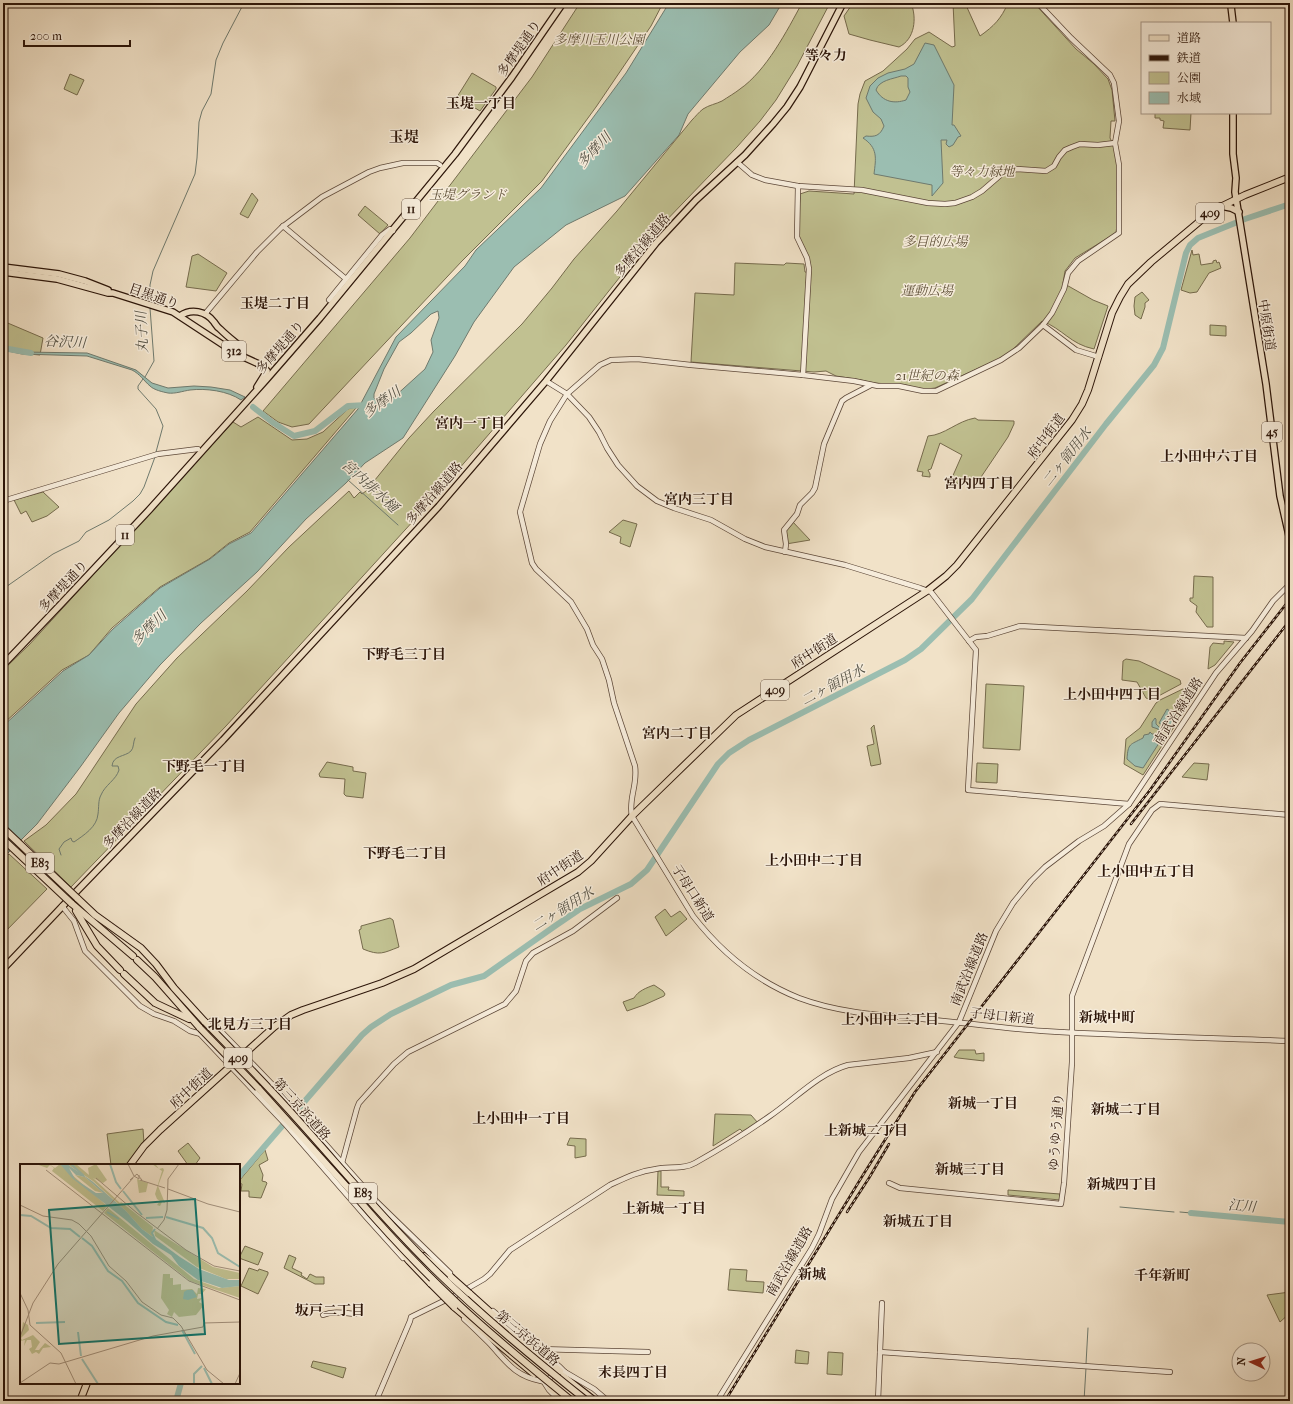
<svg xmlns="http://www.w3.org/2000/svg" width="1293" height="1404" viewBox="0 0 1293 1404" font-family="'IM FELL French Canon','Noto Serif JP',serif">
	<style>
		.green { fill: #c1c191; stroke: #766b4d }
		.water { fill: #9bbeb1; stroke: #6f7a6e; fill-rule: evenodd }
		.lines { fill: none; stroke-linecap: round; stroke-linejoin: round }
		.stream { stroke: #6f7a6e; stroke-width: 1 }
		.river { stroke: #9bbeb1; stroke-width: 6 }
		.minor-casing { stroke: #5d4839; stroke-width: 6 }
		.major-casing { stroke: #2c1509; stroke-width: 8 }
		.highway-casing { stroke: #2c1509; stroke-width: 8 }
		.minor { stroke: #f6ecdb; stroke-width: 4.5 }
		.major { stroke: #f1e2c8; stroke-width: 5.5 }
		.highway { stroke: #f1e2c8; stroke-width: 6 }
		.rail-casing { stroke: #2c1509; stroke-width: 2.5 }
		.rail { stroke: #f6ecdb; stroke-width: 1; stroke-dasharray: 3; stroke-linecap: butt }
		.highway-bridge-casing { stroke: #2c1509; stroke-width: 8; stroke-linecap: butt }
		.highway-bridge { stroke: #f1e2c8; stroke-width: 6 }
		.labels { text-anchor: middle; dominant-baseline: central; stroke-width: 3; stroke-linejoin: round; paint-order: stroke }
		.shield { fill: #f6ecdb; stroke: #695648; stroke-width: 1 }
		.shield-label { font-size: 12px; font-weight: bold; fill: #2c1509 }
		.park-label { font-size: 13px; font-style: italic; fill: #605139; stroke: #f6ecdb }
		.street-label { font-size: 13px; fill: #2c1509; stroke: #f6ecdb }
		.neighbourhood-label { font-size: 14px; font-weight: bold; fill: #2c1509; stroke: #f6ecdb }
		.water-label { font-size: 14px; font-style: italic; fill: #535044; stroke: #f6ecdb }
		.quarter-label { font-size: 15px; font-weight: bold; fill: #2c1509; stroke: #f6ecdb }
		.inset-river { fill: none; stroke: #9bbeb1; stroke-width: 2 }
		.inset-road { fill: none; stroke: #a2907c; stroke-width: 1 }
		.view { fill: #0f766e; fill-opacity: 0.15; stroke: #0f766e; stroke-width: 2 }
		.inset-edge { fill: none; stroke: #2c1509; stroke-width: 2 }
	</style>
	<rect width="100%" height="100%" fill="#f1e2c8"/>
	<filter id="stains"><feTurbulence type="fractalNoise" baseFrequency=".005" numOctaves="4"/><feColorMatrix values="0 0 0 0 .2 0 0 0 0 .09 0 0 0 0 .02 0 0 0 .5 -.17"/></filter>
	<radialGradient id="worn" r=".72"><stop offset=".6" stop-color="#630" stop-opacity="0"/><stop offset="1" stop-color="#630" stop-opacity=".3"/></radialGradient>
	<g class="green">
		<path d="M580,3H663L651,26L596,107L542,181L462,261L309,424L292,427L278,422L263,411L410,238L532,77Z"/>
		<path d="M802,3H830L797,66L776,100L760,121L737,147L658,229L566,345L426,507L226,726L71,887L24,841L46,825L76,794L136,704L177,658L247,591L289,547L349,491L354,498L360,492L362,494L366,491L409,438L434,411L522,324L552,288L574,259L617,211L692,120C695,117 699,112 703,109C709,105 716,104 722,101C728,97 735,93 740,89C766,71 787,31 802,3Z"/>
		<path d="M853,3H911C917,18 915,39 899,47L870,40L849,34L844,16Z"/>
		<path d="M953,3H965L980,36C994,26 1001,19 1008,3H1034L1076,49L1094,64L1108,79L1112,90L1115,121H1111L1110,138L1114,146L1117,159L1118,215L1116,233L1075,258L1065,271L1063,283L1093,300L1108,306L1094,349C1070,344 1063,329 1042,321L1010,352L999,359L946,383L935,388L927,389L916,388L906,385L873,383L861,380L836,376L826,371L814,372L691,362L695,293L734,295L735,263L784,265L786,263L804,264L805,272L810,273C811,254 802,252 799,237C796,224 800,207 800,194L809,191L854,194L858,104L860,94L865,81L883,71L907,49L915,39L929,32L952,47L955,46Z"/>
		<path d="M472,73L496,87V89L480,111L457,97Z"/>
		<path d="M70,74L84,80L77,95L64,89Z"/>
		<path d="M1155,113H1191L1190,130L1163,128L1164,121L1160,120V118H1155Z"/>
		<path d="M252,193L258,200L248,218L240,214Z"/>
		<path d="M365,206L388,225L380,234L358,215Z"/>
		<path d="M1192,250L1193,255L1199,254L1201,265L1213,263V261L1216,260L1217,263L1219,262L1221,268L1209,273L1197,292L1190,293L1181,290Z"/>
		<path d="M198,254L227,273L216,291L186,287L192,256Z"/>
		<path d="M1142,292L1149,300L1145,303V307L1141,319L1135,315L1134,306L1135,297Z"/>
		<path d="M3,321L43,338L40,355L29,354L3,350Z"/>
		<path d="M1210,325L1226,326V336L1210,335Z"/>
		<path d="M355,407L356,408L250,532L229,543L209,559L160,587L112,628L89,655L62,670L3,724V670L29,645L233,422L241,427L258,417L292,440L307,439L323,432L348,409Z"/>
		<path d="M975,418L978,420L1014,421V424L1008,437L977,483L966,476L961,485L951,480L962,455L940,443L931,469L928,470L930,474V477L922,476L923,472L917,471L928,436C945,435 957,421 975,418Z"/>
		<path d="M43,492L59,507L47,516L32,522L26,511L21,514L14,500Z"/>
		<path d="M623,520L637,524L630,547L620,543L621,537L609,532Z"/>
		<path d="M792,521L810,540L786,544V527Z"/>
		<path d="M1194,576L1213,577V627H1207L1196,612L1197,606L1190,601V598H1193Z"/>
		<path d="M1224,641L1234,642L1215,665L1208,669L1210,647L1213,643L1224,644Z"/>
		<path d="M1126,659L1139,661L1180,680L1181,684L1151,700L1146,698L1137,682L1122,680V679L1123,661Z"/>
		<path d="M986,684L1024,686L1020,750L983,748Z"/>
		<path d="M1187,687H1190L1196,693L1143,775L1124,764L1126,739L1140,728L1156,703L1160,700Z"/>
		<path d="M874,725L881,764L871,766L867,746L874,744L871,728Z"/>
		<path d="M327,762L353,767V771L366,773L363,798L346,796L344,794L345,779L320,777L319,774Z"/>
		<path d="M977,763L998,764L997,783L976,782Z"/>
		<path d="M1194,763L1209,764L1207,780L1182,777Z"/>
		<path d="M9,854L47,889L3,934V859Z"/>
		<path d="M665,909L671,917L680,911L687,919L666,936L655,917Z"/>
		<path d="M390,918L393,920L399,947C383,953 380,956 363,949L359,930L361,929V926Z"/>
		<path d="M654,985L663,991L665,994L664,996L644,1005L627,1011L623,1002L634,998C638,991 646,988 654,985Z"/>
		<path d="M959,1050H975L976,1054L984,1053V1061L958,1058L954,1057Z"/>
		<path d="M715,1114L751,1115L758,1123L743,1132L740,1129L713,1146Z"/>
		<path d="M143,1129L144,1143L127,1165H111L107,1134Z"/>
		<path d="M570,1138L586,1139V1156L575,1158V1146L567,1145Z"/>
		<path d="M188,1143L200,1158L195,1165H188L178,1151Z"/>
		<path d="M265,1150L268,1160L259,1165L263,1175L262,1181L266,1182L267,1183L261,1198L249,1197V1191H241L242,1184L239,1183V1181Z"/>
		<path d="M658,1171H661V1187H669L668,1190L684,1191V1196L657,1195Z"/>
		<path d="M1008,1190L1060,1194V1200L1008,1195Z"/>
		<path d="M245,1246L263,1253L258,1265L239,1258Z"/>
		<path d="M289,1255L296,1258L292,1268L302,1273L301,1275L307,1279L310,1274L316,1277H324V1284H315L284,1268Z"/>
		<path d="M249,1268L258,1271L259,1269L268,1272V1274L258,1294L241,1286Z"/>
		<path d="M730,1269L747,1270L746,1281L764,1282L763,1293L728,1290Z"/>
		<path d="M1290,1292V1313L1280,1322L1267,1295Z"/>
		<path d="M796,1350L809,1352L808,1364L795,1363Z"/>
		<path d="M828,1352L843,1353L842,1375L827,1374Z"/>
		<path d="M313,1361L346,1368L343,1378L311,1367Z"/>
	</g>
	<g class="water">
		<path d="M669,3H782L769,25L740,52L688,114L679,135L625,196L566,225L514,267L474,322L455,356L403,438L365,463L346,483L306,519L257,572L201,623L160,665L119,713L81,766L37,824L3,858V726L63,671L89,655L113,629L160,588L210,559L229,544L251,533L358,409L396,337L465,266L476,250L541,188L626,73ZM438,311L439,318L431,340L433,352L425,369L393,398L378,402L374,398V394L384,369L399,342L411,333L431,314Z"/>
		<path d="M925,43L934,45L954,85L952,125H954L961,136L958,137L953,145L949,147L946,144L947,140H941L943,183L932,196V185L874,174C876,158 878,148 863,138L866,136C875,137 880,136 884,126L881,119L873,112L866,98L870,86L878,78L888,73L905,69L914,64ZM901,76H906L908,78V87L910,92L906,100C894,104 883,102 876,90C879,80 893,79 901,76Z"/>
		<path d="M3,348L23,352L87,353L136,370L152,383L168,388L194,386L211,387L230,390L245,397L241,400C228,391 206,388 190,390C183,391 175,394 168,393C163,392 154,390 150,386C144,381 140,374 132,370L87,356L22,354L3,350Z"/>
		<path d="M1167,709L1177,716L1169,730L1159,723Z"/>
		<path d="M1155,718L1156,719V724L1161,729V740L1143,768L1135,766L1127,759C1128,743 1130,745 1143,738L1144,735L1149,734L1150,732L1152,734H1156L1158,737H1160L1158,729L1152,727V722Z"/>
	</g>
	<g class="lines">
		<g class="stream">
			<path d="M150,303V285L153,271L195,174L197,158L199,122L202,111L211,94L216,60L223,43L244,3"/>
			<path d="M145,377L154,361L150,308"/>
			<path d="M143,379L138,386V389L156,409L163,426L156,452"/>
			<path d="M348,480L398,525"/>
			<path d="M3,589L53,554L79,541L86,532L109,520L133,501L140,494L144,487L155,457"/>
			<path d="M61,855L59,849L64,842L71,838L72,841L74,842C84,835 97,827 98,814C99,808 98,800 101,795C105,785 116,780 119,770L118,766H112C113,755 125,757 131,751C134,748 133,742 135,738"/>
			<path d="M1120,1207L1174,1212"/>
			<path d="M1180,1212L1191,1213"/>
			<path d="M1086,1364L1088,1328"/>
			<path d="M1084,1401L1086,1368"/>
		</g>
		<g class="river">
			<path d="M3,348L31,353"/>
			<path d="M253,407L272,422L294,436L315,431L348,406L367,405"/>
			<path d="M298,1109L362,1035L371,1027L391,1014L451,985L484,976L555,926L580,909L631,884L647,870L718,764L729,753L749,740L905,660L921,649L972,599L1106,424L1154,365L1163,348L1186,253L1190,245L1198,238L1245,219L1290,204"/>
			<path d="M239,1176L283,1125"/>
			<path d="M1191,1213L1290,1222"/>
			<path d="M176,1401L181,1383"/>
		</g>
		<g class="minor-casing">
			<g id="minor">
				<path d="M1038,3L1071,38L1110,75L1114,83L1119,121L1115,143L1119,165V233L1078,261L1068,273L1064,289L1052,313L1043,325L1019,348L1001,360L936,391H923L899,386H878L854,381L803,375L691,365L637,359L611,360L600,365L567,394L550,421L540,444L520,512L532,563L536,569L571,602L587,629L593,645L602,659L609,680L614,703L635,766C638,785 628,799 632,816L693,916C721,952 756,981 799,998C844,1015 895,1016 943,1021C976,1024 1010,1029 1043,1031C1125,1036 1208,1038 1290,1041"/>
				<path d="M1230,5L1241,4L1290,3"/>
				<path d="M737,162L752,175L765,180L798,186L862,190L928,203L945,204L955,203L972,197L982,191L1004,172L1017,169L1046,171L1054,166L1059,157L1065,150L1072,147L1080,144L1098,145L1115,143"/>
				<path d="M798,186L797,237L807,258L809,269L803,375"/>
				<path d="M283,226L346,279"/>
				<path d="M329,300L382,235L390,229L393,231"/>
				<path d="M205,314L257,252L281,228L322,197L369,172L380,168L403,163H437L440,165"/>
				<path d="M1043,325L1076,350L1099,357"/>
				<path d="M546,381L567,394L589,417L599,432L607,448L618,465L637,486L657,501L674,508L711,520L745,539L765,547L845,565L920,588L931,592L976,650L968,790L1129,804"/>
				<path d="M3,501L158,454L198,449"/>
				<path d="M785,552L786,544L784,530L797,514L800,505L812,493L815,488L824,444L842,401L846,398L871,385"/>
				<path d="M969,641L976,637L987,636L1020,626L1246,638"/>
				<path d="M62,906L74,921L85,951L140,1006L154,1014L174,1021L190,1031L208,1036"/>
				<path d="M211,1021L271,1083L377,1202L450,1273"/>
				<path d="M201,1035L286,1125L367,1218L403,1258"/>
				<path d="M342,1163L357,1108L359,1103L394,1064L408,1052L505,1004L516,991L526,961L533,953L573,931L617,898"/>
				<path d="M889,1183L900,1188L1061,1204L1064,1183L1072,1062V996L1129,844L1152,810L1160,804L1290,815"/>
				<path d="M493,1311L560,1367L565,1372"/>
				<path d="M323,1315C333,1311 344,1313 355,1314"/>
				<path d="M464,1319C473,1327 481,1335 489,1343C506,1361 514,1376 541,1381C553,1383 549,1369 565,1372L594,1389L608,1401"/>
				<path d="M539,1349L648,1352"/>
				<path d="M880,1352L1170,1372"/>
				<path d="M542,1379L549,1390L560,1401"/>
				<path d="M376,1401L410,1321L411,1317L458,1294L484,1279L490,1274L510,1250L610,1185C625,1178 639,1171 656,1169C669,1166 683,1170 695,1163C720,1149 746,1133 770,1116C795,1099 819,1073 848,1065L909,1058L937,1052"/>
				<path d="M717,1401L812,1248L819,1234L832,1199L859,1152L959,1022L996,931L1013,903L1031,881L1045,867L1079,841L1104,826L1129,804L1216,673L1252,631L1273,601L1290,584"/>
				<path d="M878,1401L882,1303"/>
			</g>
		</g>
		<g class="major-casing">
			<g id="major">
				<path d="M1222,3L1228,4L1231,6L1233,23"/>
				<path d="M1233,113V154L1236,178L1235,192L1266,384L1280,496L1290,540"/>
				<path d="M1221,206L1231,208L1239,212"/>
				<path d="M3,267L59,274L85,281L108,290"/>
				<path d="M3,272L57,279L108,293H113L173,312L237,354L261,365L267,371L257,387"/>
				<path d="M180,316C191,308 206,311 214,322C216,325 217,327 220,329C227,336 235,342 242,348V356"/>
				<path d="M3,665L62,603L150,509L266,380L320,318L455,154L512,77L563,3"/>
				<path d="M3,969L76,892L223,740L439,506L546,381L656,243L696,200L745,155L773,124L787,107L800,87L843,3"/>
			</g>
		</g>
		<g class="highway-casing">
			<g id="highway">
				<path d="M77,898L95,915L141,948L156,964L174,988L205,1022"/>
				<path d="M71,903L133,956"/>
				<path d="M76,911L97,946L120,970"/>
				<path d="M137,960L155,977L200,1028"/>
				<path d="M124,974L155,1003L189,1019"/>
				<path d="M258,1088L357,1198"/>
				<path d="M130,1165L144,1146L160,1130L274,1027L291,1015L303,1010L382,983L414,969L578,872L591,861L632,816L736,715L927,591L946,576L957,565L1072,420L1082,404L1088,390L1112,313L1120,297L1128,284L1151,262L1212,211L1245,195L1290,177"/>
				<path d="M388,1236L409,1261L431,1284"/>
				<path d="M424,1256L451,1277"/>
				<path d="M469,1293L509,1329L560,1371"/>
				<path d="M454,1307L534,1374"/>
				<path d="M563,1376L595,1401"/>
				<path d="M550,1388L566,1401"/>
				<path d="M80,1401L87,1383"/>
			</g>
		</g>
		<use href="#minor" class="minor"/>
		<use href="#major" class="major"/>
		<use href="#highway" class="highway"/>
		<g class="rail-casing">
			<g id="rail">
				<path d="M1131,824L1290,620"/>
				<path d="M847,1212L869,1178L889,1144"/>
				<path d="M725,1401L863,1175L915,1092L1150,790L1240,663L1290,599"/>
			</g>
		</g>
		<use href="#rail" class="rail"/>
		<g class="highway-bridge-casing">
			<g id="highway-bridge">
				<path d="M3,828L77,898"/>
				<path d="M3,839L71,903"/>
				<path d="M205,1022C236,1054 267,1085 297,1119C342,1169 385,1221 434,1269C482,1316 534,1359 587,1401"/>
				<path d="M200,1028L258,1088"/>
				<path d="M357,1198C388,1234 421,1269 456,1302C493,1337 533,1369 572,1401"/>
				<path d="M451,1277L469,1293"/>
				<path d="M431,1284L454,1307"/>
			</g>
		</g>
		<use href="#highway-bridge" class="highway-bridge"/>
	</g>
	<g class="labels">
		<g class="shield">
			<rect x="402" y="199" width="18" height="20" rx="3"/>
			<rect x="1196" y="203" width="28" height="20" rx="3"/>
			<rect x="222" y="341" width="24" height="20" rx="3"/>
			<rect x="1262" y="422" width="20" height="20" rx="3"/>
			<rect x="116" y="525" width="18" height="20" rx="3"/>
			<rect x="761" y="680" width="28" height="20" rx="3"/>
			<rect x="26" y="853" width="28" height="20" rx="3"/>
			<rect x="224" y="1048" width="28" height="20" rx="3"/>
			<rect x="349" y="1183" width="28" height="20" rx="3"/>
		</g>
		<g class="shield-label">
			<text x="411" y="209">11</text>
			<text x="1210" y="213">409</text>
			<text x="234" y="351">312</text>
			<text x="1272" y="432">45</text>
			<text x="125" y="535">11</text>
			<text x="775" y="690">409</text>
			<text x="40" y="863">E83</text>
			<text x="238" y="1058">409</text>
			<text x="363" y="1193">E83</text>
		</g>
		<g class="park-label">
			<text x="599" y="39">多摩川玉川公園</text>
			<text x="982" y="171">等々力緑地</text>
			<text x="468" y="194">玉堤グランド</text>
			<text x="935" y="241">多目的広場</text>
			<text x="927" y="290">運動広場</text>
			<text x="927" y="375">21世紀の森</text>
		</g>
		<g class="street-label">
			<text transform="translate(519 48) rotate(-55)">多摩堤通り</text>
			<text transform="translate(642 245) rotate(-50)">多摩沿線道路</text>
			<text transform="translate(154 296) rotate(19)">目黒通り</text>
			<text transform="translate(1267 325) rotate(81)">中原街道</text>
			<text transform="translate(280 347) rotate(-49)">多摩堤通り</text>
			<text transform="translate(1046 436) rotate(-53)">府中街道</text>
			<text transform="translate(434 493) rotate(-49)">多摩沿線道路</text>
			<text transform="translate(63 586) rotate(-47)">多摩堤通り</text>
			<text transform="translate(814 651) rotate(-33)">府中街道</text>
			<text transform="translate(1178 711) rotate(-57)">南武沿線道路</text>
			<text transform="translate(132 818) rotate(-46)">多摩沿線道路</text>
			<text transform="translate(560 868) rotate(-34)">府中街道</text>
			<text transform="translate(693 893) rotate(57)">子母口新道</text>
			<text transform="translate(969 969) rotate(-68)">南武沿線道路</text>
			<text transform="translate(1002 1016) rotate(6)">子母口新道</text>
			<text transform="translate(191 1088) rotate(-43)">府中街道</text>
			<text transform="translate(302 1109) rotate(48)">第三京浜道路</text>
			<text transform="translate(1056 1132) rotate(-86)">ゆうゆう通り</text>
			<text transform="translate(789 1261) rotate(-60)">南武沿線道路</text>
			<text transform="translate(528 1338) rotate(40)">第三京浜道路</text>
		</g>
		<g class="neighbourhood-label">
			<text x="826" y="55">等々力</text>
			<text x="481" y="103">玉堤一丁目</text>
			<text x="275" y="303">玉堤二丁目</text>
			<text x="470" y="423">宮内一丁目</text>
			<text x="1209" y="456">上小田中六丁目</text>
			<text x="979" y="483">宮内四丁目</text>
			<text x="699" y="499">宮内三丁目</text>
			<text x="404" y="654">下野毛三丁目</text>
			<text x="1112" y="694">上小田中四丁目</text>
			<text x="677" y="733">宮内二丁目</text>
			<text x="204" y="766">下野毛一丁目</text>
			<text x="405" y="853">下野毛二丁目</text>
			<text x="814" y="860">上小田中二丁目</text>
			<text x="1146" y="871">上小田中五丁目</text>
			<text x="1107" y="1017">新城中町</text>
			<text x="890" y="1019">上小田中三丁目</text>
			<text x="250" y="1024">北見方三丁目</text>
			<text x="983" y="1103">新城一丁目</text>
			<text x="1126" y="1109">新城二丁目</text>
			<text x="521" y="1118">上小田中一丁目</text>
			<text x="866" y="1130">上新城二丁目</text>
			<text x="970" y="1169">新城三丁目</text>
			<text x="1122" y="1184">新城四丁目</text>
			<text x="664" y="1208">上新城一丁目</text>
			<text x="918" y="1221">新城五丁目</text>
			<text x="812" y="1274">新城</text>
			<text x="1162" y="1275">千年新町</text>
			<text x="330" y="1310">坂戸二丁目</text>
			<text x="633" y="1372">末長四丁目</text>
		</g>
		<g class="water-label">
			<text transform="translate(594 150) rotate(-46)">多摩川</text>
			<text transform="translate(142 332) rotate(-93)">丸子川</text>
			<text transform="translate(65 342) rotate(3)">谷沢川</text>
			<text transform="translate(382 402) rotate(-35)">多摩川</text>
			<text transform="translate(1067 457) rotate(-52)">二ヶ領用水</text>
			<text transform="translate(370 486) rotate(42)">宮内排水樋</text>
			<text transform="translate(149 628) rotate(-44)">多摩川</text>
			<text transform="translate(833 685) rotate(-28)">二ヶ領用水</text>
			<text transform="translate(563 909) rotate(-32)">二ヶ領用水</text>
			<text transform="translate(1242 1206) rotate(5)">江川</text>
		</g>
		<g class="quarter-label">
			<text x="404" y="137">玉堤</text>
		</g>
	</g>
	<g transform="translate(20 1164)">
		<rect width="220" height="220" fill="#f1e2c8"/>
		<path d="M16,0H29L35,4L40,0L87,42L83,47L32,7L34,4L30,1L27,4ZM47,0H56L69,11L68,4L76,0L87,16L83,19L73,14L100,39L101,38L133,63L132,71L136,75L122,65L106,47L73,17ZM132,0L136,1L139,5L143,4L144,6L138,22L145,39L142,38L140,42L137,41L140,37L137,35L135,30L142,7ZM55,11L65,13L83,29L75,27ZM117,15L128,19L126,28L119,29ZM88,44L174,115L199,124L220,122V134L170,117L84,49ZM134,66L193,103L220,109V115H206L177,103L135,72ZM143,110H150V114H153V121L161,120V126L172,125L177,130L178,124L186,125L182,130H178L177,135L182,134L179,138L184,141L176,151L159,153L154,148L152,153L147,150L149,146L141,134ZM3,158L8,161L9,166L1,174L2,176L13,171L20,178L15,186H19L25,179L31,183L23,184L19,190L16,188L12,190L9,185L12,183L11,176H7L4,182L5,176L0,177Z" fill="#c1c191"/>
		<path d="M40,0H47L72,17L106,47L122,65L160,93L179,105L209,116H220V122L202,124L178,116L159,102L151,91L133,80L107,57L52,14ZM49,4L56,11L65,13L83,29H76L55,15ZM167,126H173L177,133L168,136L163,135L164,128Z" fill="#9bbeb1" fill-rule="evenodd"/>
		<path class="inset-river" d="M51,0L64,12M90,0L96,18L101,25M103,27L122,51M87,48L99,55M0,51L11,52L31,64L50,65L60,73M146,53L183,64L192,74L198,89L220,103M126,54L143,53M135,65L132,69L136,78M62,74L72,82L88,107L102,117L118,139L146,158L158,161M16,159L45,158M162,166L175,190M58,168L61,192M62,195L78,220M184,204L192,220M174,220V210L182,202"/>
		<path class="inset-road" d="M108,0L114,12L119,15V11M26,6L169,117L220,136M76,14L117,49L166,86L194,102L220,107M110,16L117,10L122,16M120,16L145,24M148,25L188,40L220,48M0,41L23,52L52,56L59,60L71,72L89,102L106,117L122,138L141,151L153,154L161,162L187,206L204,220M137,65L144,56L147,46L148,15L159,0M0,129L8,146L10,161L41,189L56,220M0,173L13,139L38,100L113,14M0,219L30,199L39,200L133,172L183,163L184,159L220,158M215,220L220,209"/>
		<path class="view" d="M175,35L185,170L39,180L29,46Z"/>
		<rect width="220" height="220" class="inset-edge"/>
	</g>
	<rect width="1293" height="1404" fill="none" stroke="#f1e2c8" stroke-width="16"/>
	<rect x="4" y="4" width="1285" height="1396" fill="none" stroke="#2c1509" stroke-width="2"/>
	<rect x="8" y="8" width="1277" height="1388" fill="none" stroke="#2c1509"/>
	<rect x="1141" y="22" width="130" height="92" fill="#f6ecdb" stroke="#a59687"/>
	<rect x="1149" y="35" width="20" height="6" fill="#f1e2c8" stroke="#a59687"/>
	<text x="1177" y="42" font-size="12" fill="#2c1509">道路</text>
	<rect x="1149" y="55" width="20" height="6" fill="#2c1509" stroke="#a59687"/>
	<text x="1177" y="62" font-size="12" fill="#2c1509">鉄道</text>
	<rect x="1149" y="72" width="20" height="12" fill="#c1c191" stroke="#a59687"/>
	<text x="1177" y="82" font-size="12" fill="#2c1509">公園</text>
	<rect x="1149" y="92" width="20" height="12" fill="#9bbeb1" stroke="#a59687"/>
	<text x="1177" y="102" font-size="12" fill="#2c1509">水域</text>
	<g transform="translate(1251 1362) rotate(274)"><circle r="19" fill="#f6ecdb" stroke="#a59687"/>
	<path d="M0-3L7 15L0 10L-7 15Z" fill="#8f2418"/>
	<text y="-6" font-size="11" font-weight="bold" text-anchor="middle" fill="#2c1509">N</text>
	</g>
	<path d="M24 40v6h106v-6" fill="none" stroke="#2c1509" stroke-width="2"/>
	<text x="30" y="40" font-size="12" fill="#2c1509" stroke="#f6ecdb" stroke-width="3" paint-order="stroke">200 m</text>
	<rect width="100%" height="100%" filter="url(#stains)"/>
	<rect width="100%" height="100%" fill="url(#worn)"/>
</svg>
